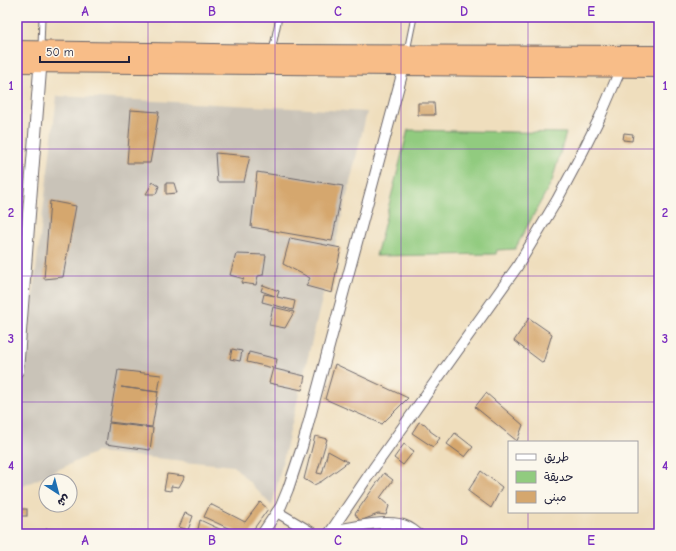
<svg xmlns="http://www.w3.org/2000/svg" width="676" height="551" viewBox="0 0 676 551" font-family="'Comic Neue','Playpen Sans Arabic',sans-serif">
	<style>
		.industrial { fill: #c9c3b8 }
		.green { fill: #91cb7f; stroke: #5a765d }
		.building { fill: #d5a76e }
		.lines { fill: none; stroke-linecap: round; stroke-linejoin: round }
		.service-casing { stroke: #6a6468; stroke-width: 7 }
		.minor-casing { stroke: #6a6468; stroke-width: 12 }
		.tertiary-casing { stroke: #6a6468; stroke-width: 14 }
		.trunk-casing { stroke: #6a6468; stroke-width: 18 }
		.service { stroke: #fff; stroke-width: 5 }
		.minor { stroke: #fff; stroke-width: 10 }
		.tertiary { stroke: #fff; stroke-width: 12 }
		.trunk { stroke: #f8bd88; stroke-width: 16 }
		.grid { fill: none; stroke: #7b2cbf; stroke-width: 1; stroke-opacity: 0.55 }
		.neatline { fill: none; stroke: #7b2cbf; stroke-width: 1.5 }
		.grid-label { font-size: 13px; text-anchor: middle; font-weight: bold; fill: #7b2cbf }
	</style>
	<rect width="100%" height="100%" fill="#fbf7ec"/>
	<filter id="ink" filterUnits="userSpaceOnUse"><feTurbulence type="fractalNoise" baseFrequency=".025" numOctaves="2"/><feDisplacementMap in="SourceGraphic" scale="8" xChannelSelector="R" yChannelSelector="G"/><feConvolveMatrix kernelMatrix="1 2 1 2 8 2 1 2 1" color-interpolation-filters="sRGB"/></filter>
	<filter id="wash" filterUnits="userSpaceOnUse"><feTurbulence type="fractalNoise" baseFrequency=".012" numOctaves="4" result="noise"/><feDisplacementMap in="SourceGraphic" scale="16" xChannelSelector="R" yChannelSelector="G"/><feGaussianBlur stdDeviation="0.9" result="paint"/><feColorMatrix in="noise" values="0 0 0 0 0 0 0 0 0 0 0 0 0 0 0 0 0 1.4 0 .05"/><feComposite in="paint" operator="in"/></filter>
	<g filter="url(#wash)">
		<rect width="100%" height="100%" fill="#efdebd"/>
		<path class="industrial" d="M57,96L367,112L272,506L234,466L96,452L17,489V428Z"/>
		<path class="green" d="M408,130L566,133L552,181L515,249L497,250L496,254L376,256Z"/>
		<g id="blocks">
			<g class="building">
				<path d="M418,103H434L435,115H418Z"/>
				<path d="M131,110L159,112L150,163H127Z"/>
				<path d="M624,133L633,134L632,141L623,140Z"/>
				<path d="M215,153L250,156L244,182H217Z"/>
				<path d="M257,172L343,186L332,241L251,227Z"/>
				<path d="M153,182L159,186L156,194H146Z"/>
				<path d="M166,183H174L177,193L166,194Z"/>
				<path d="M50,201L76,206L63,277L44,279Z"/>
				<path d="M290,238L341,248L332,293L306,286L310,278L283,264Z"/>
				<path d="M236,254L266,255L263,275L258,276L256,285L241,283L244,279L230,275Z"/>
				<path d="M263,285L279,291L277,297L295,301L293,310L262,302L264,294L275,296L261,291Z"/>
				<path d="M273,307L294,312L285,328L269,325Z"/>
				<path d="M529,318L552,334L543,363L514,341Z"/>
				<path d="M232,349L242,351L240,361L230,359Z"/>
				<path d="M249,352L277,359L275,369L305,376L302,390L269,383L273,368L247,362Z"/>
				<path d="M335,364L408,398L382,424L325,399Z"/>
				<path d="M118,370L161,375L158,392L121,387L158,392L152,427L109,422Z"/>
				<path d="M486,393L523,425L517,441L475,407Z"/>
				<path d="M419,422L425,424L430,430V431L440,438L433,447L412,433Z"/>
				<path d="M109,423L153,428L150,450L106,444Z"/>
				<path d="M455,433L473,447L465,457L447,444Z"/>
				<path d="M315,436L327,439L317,473L322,474L328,451L348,462L322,481L314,485L304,479Z"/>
				<path d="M404,444L414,451L403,465L394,458Z"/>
				<path d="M481,471L502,487L491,508L468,491Z"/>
				<path d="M384,473L393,480L380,498L389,506L386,515L378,514L360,521L355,514Z"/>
				<path d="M167,474L185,476L179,487L171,486V491L164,490Z"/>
				<path d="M260,502L268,509L250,534H241L204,517L210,504L245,522Z"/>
				<rect x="17" y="509" width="10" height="7"/>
				<path d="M185,513L193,516L188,530L179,527Z"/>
				<path d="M200,520L230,534H197Z"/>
				<path d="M383,526L390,528L384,534H362L360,532L364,529Z"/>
				<path d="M46,529L62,530L63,534H46Z"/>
			</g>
		</g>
	</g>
	<g filter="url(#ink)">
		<use href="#blocks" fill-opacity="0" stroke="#6a6468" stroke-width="1"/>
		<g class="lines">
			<g class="service-casing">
				<g id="service">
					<path d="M41,48L42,17"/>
					<path d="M272,51L279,17"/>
					<path d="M407,51L414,17"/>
				</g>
			</g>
			<g class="minor-casing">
				<g id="minor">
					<path d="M277,512L314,534"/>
					<path d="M331,531C349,528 381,520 399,524C406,525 412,529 418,534"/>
					<path d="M262,534L281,506L288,489L302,447L404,67"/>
					<path d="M329,534L373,469L517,267L557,200L582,153L600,117L621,68"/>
				</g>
			</g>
			<g class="tertiary-casing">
				<path id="tertiary" d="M17,371L41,57"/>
			</g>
			<g class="trunk-casing">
				<g id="trunk">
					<path d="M17,49L272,53L659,54"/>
					<path d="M17,64L659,69"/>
				</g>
			</g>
			<use href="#service" class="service"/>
			<use href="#minor" class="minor"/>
			<use href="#tertiary" class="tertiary"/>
			<use href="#trunk" class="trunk"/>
		</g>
	</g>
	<path class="grid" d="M148,17V534M275,17V534M401,17V534M528,17V442M17,149H659M17,276H659M17,402H659M528,512V534"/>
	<rect width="676" height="551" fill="none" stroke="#fbf7ec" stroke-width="44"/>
	<rect x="508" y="441" width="130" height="72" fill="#fbf7ec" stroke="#a4a2a5"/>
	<rect x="516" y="454" width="20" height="6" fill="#ffffff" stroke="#a4a2a5"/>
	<text x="544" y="461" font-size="12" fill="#22223b">طريق</text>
	<rect x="516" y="471" width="20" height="12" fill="#91cb7f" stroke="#a4a2a5"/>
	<text x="544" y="481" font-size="12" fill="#22223b">حديقة</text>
	<rect x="516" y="491" width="20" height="12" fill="#d5a76e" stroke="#a4a2a5"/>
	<text x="544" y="501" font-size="12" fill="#22223b">مبنى</text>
	<g transform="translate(58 493) rotate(144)"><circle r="19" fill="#fbf7ec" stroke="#a4a2a5"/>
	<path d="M0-3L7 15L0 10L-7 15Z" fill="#1f6fb2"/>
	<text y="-6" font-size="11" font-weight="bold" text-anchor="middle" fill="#22223b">ش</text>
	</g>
	<path d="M40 56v6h89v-6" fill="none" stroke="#22223b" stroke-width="2"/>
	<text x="46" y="56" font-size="12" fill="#22223b" stroke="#fbf7ec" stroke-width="3" paint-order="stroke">50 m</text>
	<rect x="22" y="22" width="632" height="507" class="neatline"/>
	<g class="grid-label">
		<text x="85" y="16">A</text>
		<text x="212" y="16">B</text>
		<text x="338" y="16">C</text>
		<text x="464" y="16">D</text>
		<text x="591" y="16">E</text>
		<text x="11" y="90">1</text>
		<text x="665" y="90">1</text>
		<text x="11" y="217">2</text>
		<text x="665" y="217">2</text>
		<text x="11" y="343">3</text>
		<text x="665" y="343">3</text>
		<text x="11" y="470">4</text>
		<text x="665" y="470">4</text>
		<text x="85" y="545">A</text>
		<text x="212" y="545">B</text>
		<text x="338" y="545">C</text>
		<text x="464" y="545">D</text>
		<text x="591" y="545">E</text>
	</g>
</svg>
